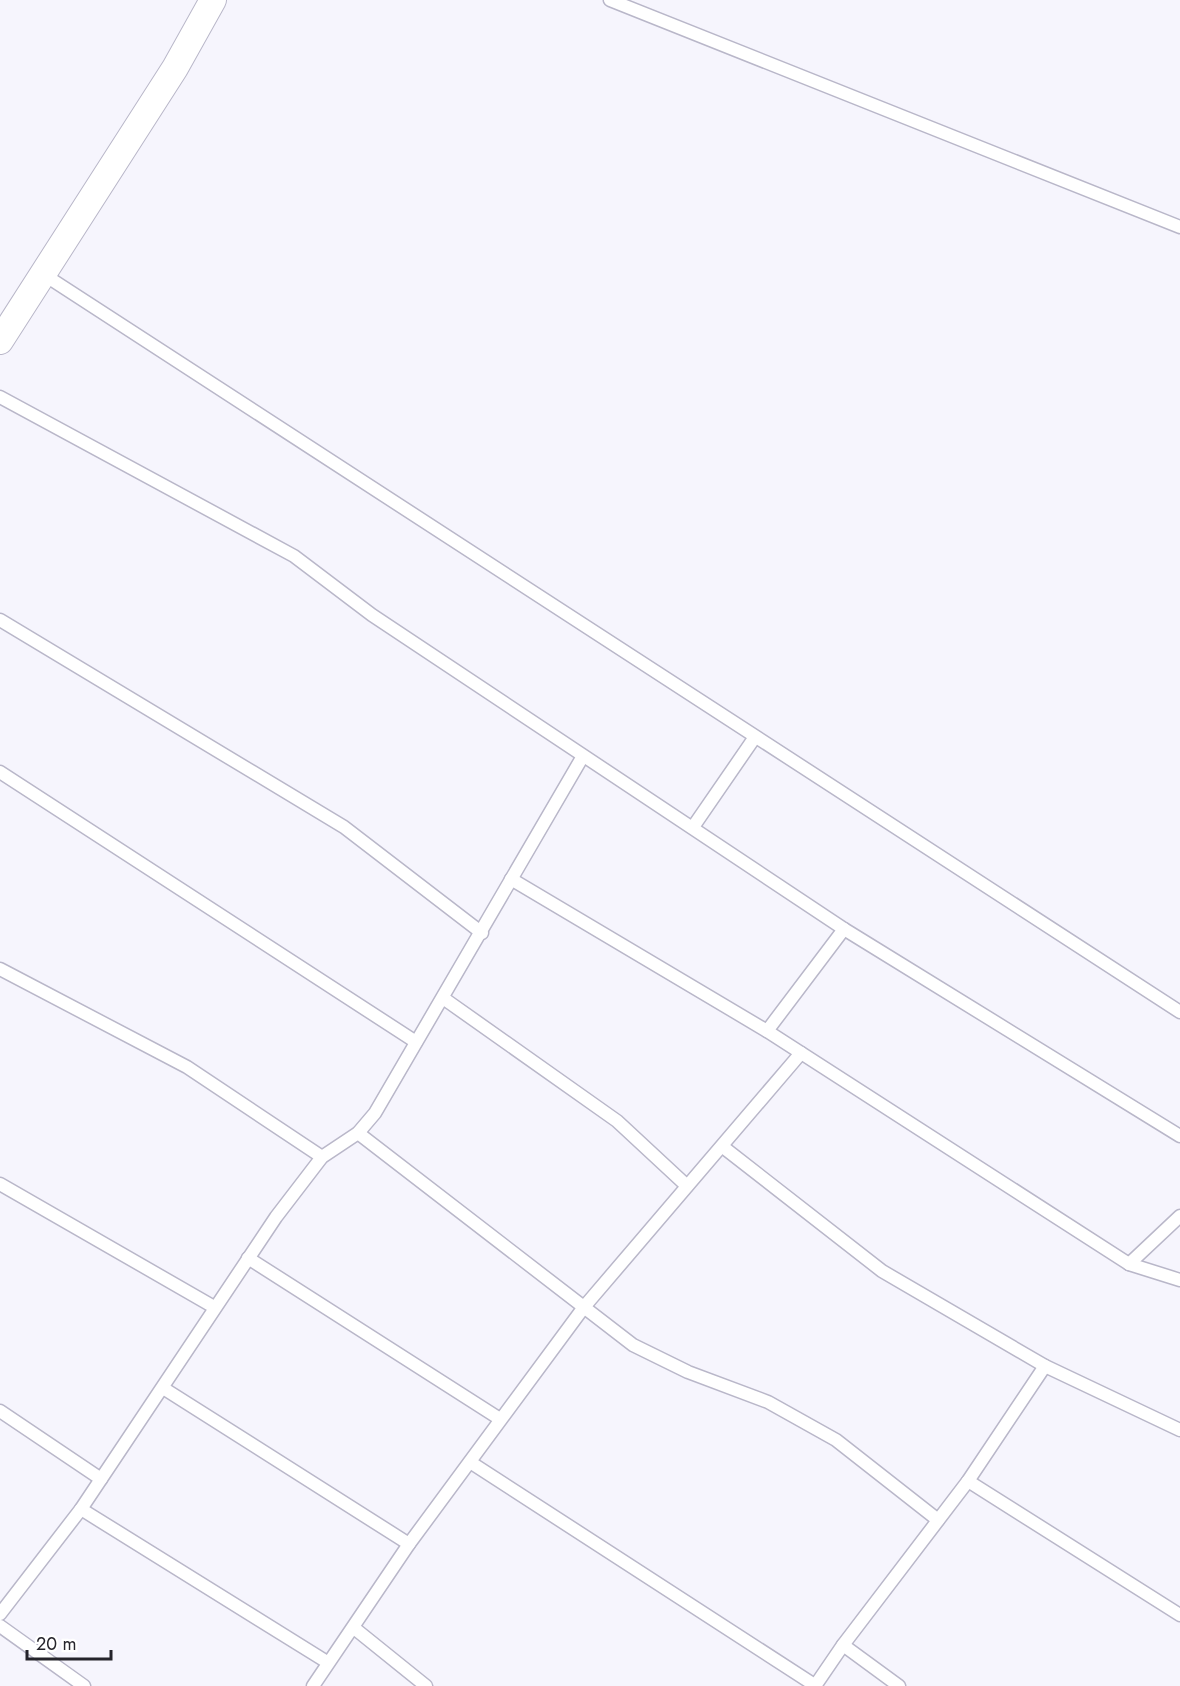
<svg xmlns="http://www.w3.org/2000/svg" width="1180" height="1686" viewBox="0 0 1180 1686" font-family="Jost,sans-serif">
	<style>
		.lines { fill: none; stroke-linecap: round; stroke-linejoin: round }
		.lane-casing { stroke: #b9b7c9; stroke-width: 15 }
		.street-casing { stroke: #b9b7c9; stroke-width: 28 }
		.lane { stroke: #fff; stroke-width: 12 }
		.street { stroke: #fff; stroke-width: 26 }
	</style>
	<rect width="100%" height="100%" fill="#f6f5fd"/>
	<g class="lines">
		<g class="lane-casing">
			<g id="lane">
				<path d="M610,0L1180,227"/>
				<path d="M43,274L1180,1012"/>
				<path d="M0,397L294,556L372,615L844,929L1180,1136"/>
				<path d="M0,620L344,827L482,933"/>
				<path d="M0,772L416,1042"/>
				<path d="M693,827L755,737"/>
				<path d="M511,879L767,1031L1129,1264L1180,1280"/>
				<path d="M0,969L187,1067L322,1157"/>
				<path d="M443,998L617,1121L687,1186"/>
				<path d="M767,1031L844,929"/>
				<path d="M358,1133L633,1345L688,1372L768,1402L836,1440L938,1520"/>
				<path d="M723,1147L882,1271L1045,1366L1180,1430"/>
				<path d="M0,1184L214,1307"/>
				<path d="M248,1258L500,1419"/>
				<path d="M1129,1264L1180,1216"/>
				<path d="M163,1388L409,1544"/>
				<path d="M0,1411L101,1479"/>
				<path d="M470,1462L816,1686"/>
				<path d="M968,1481L1180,1615"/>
				<path d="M81,1509L327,1662"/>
				<path d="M0,1614L81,1509L276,1217L322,1157L358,1133L375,1113L583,756"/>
				<path d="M0,1626L84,1686"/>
				<path d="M354,1628L426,1686"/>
				<path d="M843,1645L899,1686"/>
				<path d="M313,1686L409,1544L584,1307L801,1053"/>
				<path d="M815,1686L843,1645L968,1481L1045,1366"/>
			</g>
		</g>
		<g class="street-casing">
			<path id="street" d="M0,341L175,68L213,0"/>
		</g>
		<use href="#lane" class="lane"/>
		<use href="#street" class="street"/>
	</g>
	<path d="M27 1650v9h84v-9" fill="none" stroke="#25242b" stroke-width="3"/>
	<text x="36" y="1650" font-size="18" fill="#25242b" stroke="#ffffff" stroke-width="4.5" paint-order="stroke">20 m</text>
</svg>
